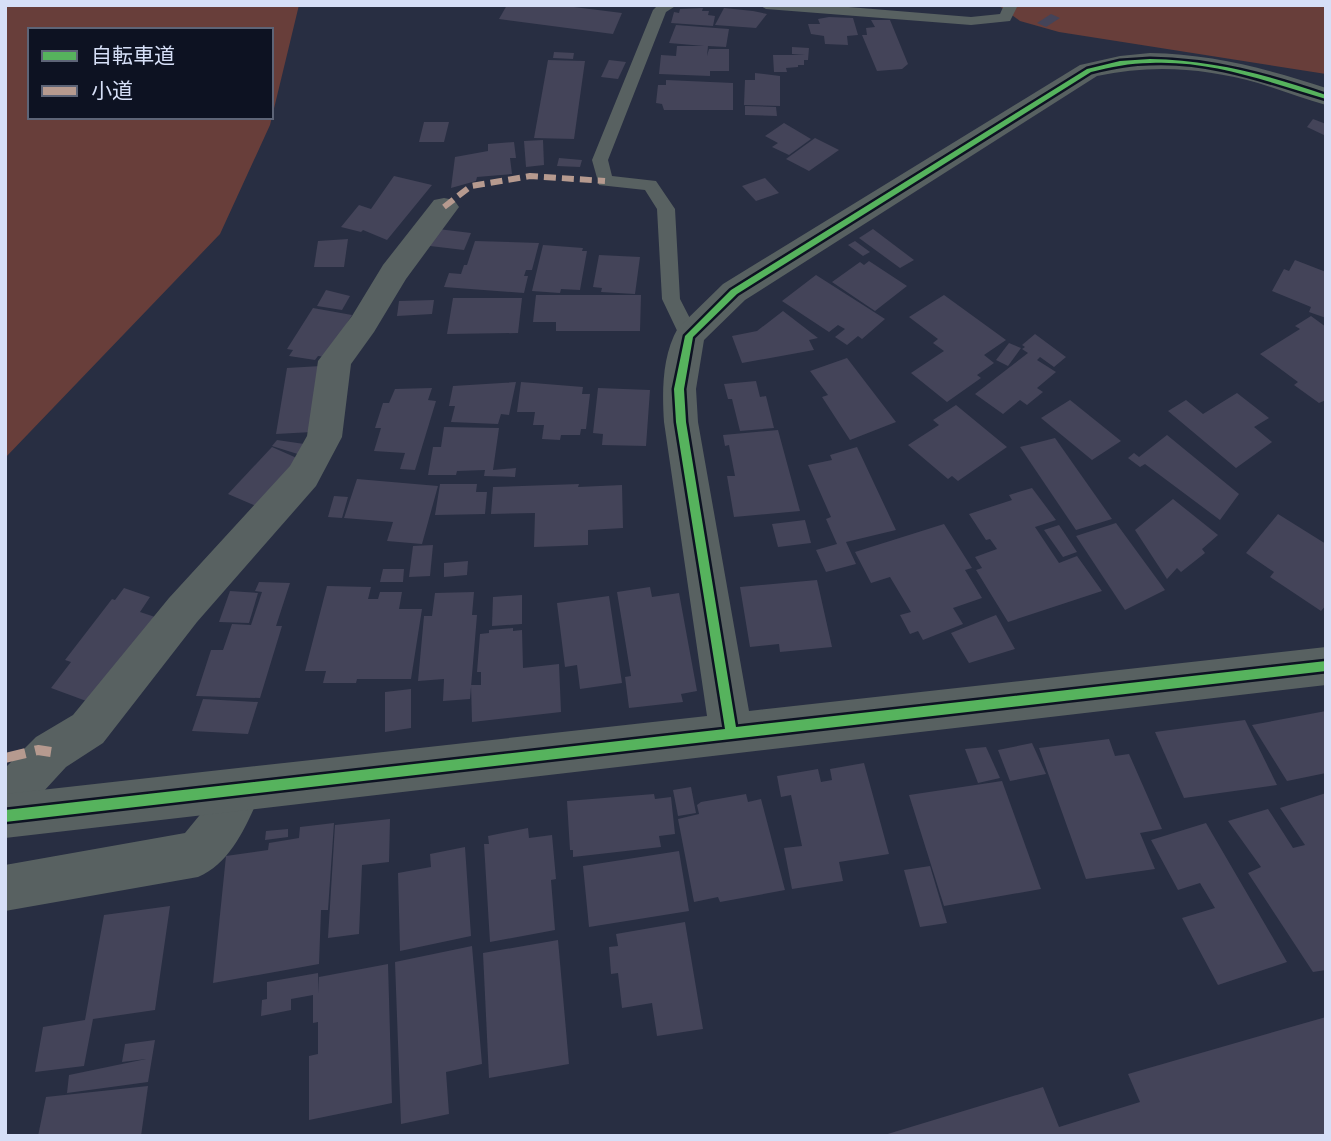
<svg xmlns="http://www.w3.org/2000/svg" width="1331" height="1141" viewBox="0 0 1331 1141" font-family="'Zilla Slab','Noto Sans JP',serif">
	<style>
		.green { fill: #683e3a; fill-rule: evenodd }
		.building { fill: #444459 }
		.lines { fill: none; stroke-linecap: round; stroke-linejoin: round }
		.service { fill: #586161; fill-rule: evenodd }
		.minor { fill: #586161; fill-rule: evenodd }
		.tertiary { fill: #586161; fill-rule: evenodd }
		.quiet-far1 { stroke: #b69a8f; stroke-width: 6; stroke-dasharray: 12 6; stroke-linecap: butt }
		.quiet { stroke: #b69a8f; stroke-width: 10; stroke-dasharray: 21 10; stroke-linecap: butt }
		.cycleway-casing { stroke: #0d1222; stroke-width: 5 }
		.cycleway { fill: #56b35d; fill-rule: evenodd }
	</style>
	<rect width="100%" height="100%" fill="#282e42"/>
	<g class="green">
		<path d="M5,5H299L270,125L220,234L5,458ZM30,30H271V117H30Z"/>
		<path d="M998,5H1326V74L1059,32L1020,21Z"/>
	</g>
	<g class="building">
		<path d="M507,5H558L622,13L613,34L499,19Z"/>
		<path d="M703,8L702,11H709L708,15L715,16L713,26L671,23L674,12L679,13L680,9Z"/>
		<path d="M724,8L753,11L767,14L756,28L715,25Z"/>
		<path d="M1051,14L1060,18L1046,27L1037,23Z"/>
		<path d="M829,17L853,18L858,35L847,36L848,45L825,44L824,36L811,34L808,24H820L818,19Z"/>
		<path d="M871,20H890L908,64L902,69L877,71L862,35H867L866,28L875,27Z"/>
		<path d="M676,25L729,29L726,47L708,46L707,56L709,49H729V71H710V76L659,74L661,55L676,56L677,46H704L669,43Z"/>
		<path d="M792,47L809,48L808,60H804V65H798V67L786,68L787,72H774L773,55H805L792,54Z"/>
		<path d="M554,52L574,53L573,59L553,58Z"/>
		<path d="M548,60L585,61L574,139L534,138Z"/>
		<path d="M609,60L626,62L618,79L601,77Z"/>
		<path d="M755,73L780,76V106L744,105L745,80H755Z"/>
		<path d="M666,80L733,83V110H664L662,104L656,103L658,85H666Z"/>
		<path d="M745,106L776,107L777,116L745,115Z"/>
		<path d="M1313,119L1326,124V136L1307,127Z"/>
		<path d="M424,122H449L444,142H419Z"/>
		<path d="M784,123L811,139L789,155L772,147L778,143L765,136Z"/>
		<path d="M815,138L839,150L809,171L786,159Z"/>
		<path d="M543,140L544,165L526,167L524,141Z"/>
		<path d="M514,142L516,158H510L512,174L477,177L476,181L451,188L455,157L488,151V144Z"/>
		<path d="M559,158L582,160L580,167L557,166Z"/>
		<path d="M394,176L432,185L387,240L363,230L361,232L341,227L359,205L371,209Z"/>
		<path d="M765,178L779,193L756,201L742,186Z"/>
		<path d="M438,229L471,233L464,250L430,246Z"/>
		<path d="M873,229L914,260L900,268L859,238Z"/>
		<path d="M348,239L344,267H314L318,241Z"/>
		<path d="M475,241L539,243L532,270H526L524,276H528L524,293L444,287L449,273L461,274L464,265H467Z"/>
		<path d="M855,241L870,252L863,256L848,245Z"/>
		<path d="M543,245L583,248L582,251H587L580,290L561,289L560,293L532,291Z"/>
		<path d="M599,255L640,257L635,294L601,292L602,288L593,287Z"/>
		<path d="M1295,260L1326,272V318L1309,312L1311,307L1272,291L1284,269L1289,271Z"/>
		<path d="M869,261L907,286L875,311L832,282L860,262L864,265Z"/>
		<path d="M816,275L885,319L862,339L858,336L847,345L835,337L845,329L838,325L829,332L782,301Z"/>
		<path d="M326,290L350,296L342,310L317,306Z"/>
		<path d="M536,295H641L640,331H556V322H533Z"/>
		<path d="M944,295L1006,340L984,355L994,363L977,375L981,378L947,402L911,373L944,351L933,343L938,339L909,317Z"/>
		<path d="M453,298H522L518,333L447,334Z"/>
		<path d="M434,300L432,314L397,316L399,301Z"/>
		<path d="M313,308L352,315L326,357L318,356L315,360L289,356L293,350L287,349Z"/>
		<path d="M783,311L818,338L809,340L814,350L742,363L732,336L757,331Z"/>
		<path d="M1311,316L1326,327V400L1319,403L1294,385L1298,382L1260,354L1300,329L1295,326Z"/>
		<path d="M1035,334L1066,357L1054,367L1040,357L1037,360L1056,372L1037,388L1043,392L1027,405L1020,400L1003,414L975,394L1028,353L1022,349L1025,347L1022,345Z"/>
		<path d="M1009,343L1021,348L1008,366L996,360Z"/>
		<path d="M847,358L896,422L850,440L822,397L828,395L810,371Z"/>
		<path d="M321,366L312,432L276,434L287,368Z"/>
		<path d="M756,381L760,397L766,396L774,428L740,431L732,399H728L724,384Z"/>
		<path d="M516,382L509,415L501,414L498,424L451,422L455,406H449L453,386Z"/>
		<path d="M521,382L583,387L582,394H590L586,429H581L580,435H561L560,440L542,439L544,425H533L535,412H517Z"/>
		<path d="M432,388L428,400L436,401L415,470L400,469L405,453L374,451L381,428H375L383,403H389L395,389Z"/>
		<path d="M598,388L650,390L646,446L602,445L603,434L593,433Z"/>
		<path d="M1237,393L1269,418L1254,427L1272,442L1236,468L1168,411L1186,400L1203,414Z"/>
		<path d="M1070,400L1121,441L1092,460L1041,418Z"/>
		<path d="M956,405L1007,447L958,481L952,476L948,479L908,445L939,425L933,420Z"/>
		<path d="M444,427L499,428L493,470L516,468L515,477L484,476L485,470L457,471L456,475H428L433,447H441Z"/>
		<path d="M778,430L800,511L734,517L727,476H735L729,445L725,446L723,435Z"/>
		<path d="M1167,435L1239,494L1220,520L1145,464L1140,467L1128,458L1134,453L1139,457Z"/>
		<path d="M1055,438L1112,519L1076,530L1020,447Z"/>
		<path d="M277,440L311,445L304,456L272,446Z"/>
		<path d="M272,447L299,459L256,506L228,494Z"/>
		<path d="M857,447L896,530L846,542L856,564L826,572L816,550L837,544L826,519L831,517L808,465L832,460L830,455Z"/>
		<path d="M357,479L438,486L422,544L387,541L393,522L344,518Z"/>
		<path d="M440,484H477L476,492H487L485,514L435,515Z"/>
		<path d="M579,484L578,487L622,485L623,528L588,530V545L534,547L535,513L491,514L493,487Z"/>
		<path d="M1032,488L1056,520L1035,527L1059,563L1077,556L1102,591L1008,622L976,570L982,568L975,557L997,549L990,539L986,540L969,514L1012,500L1009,495Z"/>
		<path d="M334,496L348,497L342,518L328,517Z"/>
		<path d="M1173,499L1218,535L1202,549L1205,553L1181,572L1177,568L1167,579L1135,530Z"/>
		<path d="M1278,514L1326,544V605L1321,611L1270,577L1274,572L1246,553Z"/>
		<path d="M805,520L811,543L778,547L772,524Z"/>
		<path d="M1116,523L1165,590L1125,610L1076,536Z"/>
		<path d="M944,524L972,568L965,570L982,598L953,608L963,624L923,640L918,631L910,634L900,615L911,612L890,577L871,583L855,552Z"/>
		<path d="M1059,525L1077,552L1063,557L1044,530Z"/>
		<path d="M433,545L430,576L409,577L413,546Z"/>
		<path d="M468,561L467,575L444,577V563Z"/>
		<path d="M383,569H404L403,582H380Z"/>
		<path d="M817,580L832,647L780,652L779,644L750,647L740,587Z"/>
		<path d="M259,582L290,583L276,626H282L260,698L196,696L211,650H223L232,624L251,625L262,592L255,591Z"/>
		<path d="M327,586L371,587L368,599H378L380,592H402L399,609H422L411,679H357L356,683H323L326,671H305Z"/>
		<path d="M650,587L652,597L679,593L697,691L681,694L683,702L629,708L625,677L631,676L617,592Z"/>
		<path d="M124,588L150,597L140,612L155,617L89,702L51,688L71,662L65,660L112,599L115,600Z"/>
		<path d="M230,591L258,593L249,623L219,622Z"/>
		<path d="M474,592L472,615H477L470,699L443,701L444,679L418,681L424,616H432L435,593Z"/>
		<path d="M522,595V624L492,626L493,597Z"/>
		<path d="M609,596L622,683L580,689L577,665L565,667L557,603Z"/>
		<path d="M996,615L1015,649L969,663L951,633Z"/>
		<path d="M513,628V631L522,630L523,668L559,664L561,712L472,722L471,685H481V672H489H477L480,634L489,633V630Z"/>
		<path d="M411,689V728L385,732V692Z"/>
		<path d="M203,699L258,702L248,734L192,731Z"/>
		<path d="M1326,711V773L1287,781L1252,725Z"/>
		<path d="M1245,720L1277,785L1184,798L1155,732Z"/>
		<path d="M1109,739L1115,756L1129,754L1162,829L1140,833L1155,869L1086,879L1039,748Z"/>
		<path d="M1032,743L1046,774L1010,781L998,750Z"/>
		<path d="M986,747L1000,778L978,783L965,749Z"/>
		<path d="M864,763L889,854L839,862L843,881L792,889L784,848L802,846L791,795L781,797L777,776L818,769L821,782L832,780L830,769Z"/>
		<path d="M1002,781L1041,889L944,906L909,795Z"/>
		<path d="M691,787L696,813L678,816L673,790Z"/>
		<path d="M1326,793V970L1313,972L1248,873L1261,867L1228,821L1268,809L1293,848L1305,845L1280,808Z"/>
		<path d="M654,794L655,799L671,797L675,834L659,836L661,847L573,857V850H570L567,801Z"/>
		<path d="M746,794L748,802L761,799L785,890L720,902L718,897L694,902L678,819L699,814L697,805L701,802Z"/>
		<path d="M390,819L389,862L362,865L359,934L328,938L335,825Z"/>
		<path d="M334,823L328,910H321L319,964L213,983L226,856L268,850L269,843L299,838L300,827Z"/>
		<path d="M1206,823L1287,962L1218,985L1182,918L1215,908L1200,883L1178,890L1151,840Z"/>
		<path d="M528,828L529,838L552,835L556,879L551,880L555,930L490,942L484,844H489L488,836Z"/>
		<path d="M288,829V837L265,840L266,831Z"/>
		<path d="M465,847L471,936L400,951L398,873L431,867L430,854Z"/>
		<path d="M679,851L689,911L589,927L583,866Z"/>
		<path d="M930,866L947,923L920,927L904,870Z"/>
		<path d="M170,906L155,1010L93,1019L84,1066L35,1072L43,1027L85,1020L104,915Z"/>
		<path d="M685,922L703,1029L657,1036L652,1003L622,1008L618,973L611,974L609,947L618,946L616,934Z"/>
		<path d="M558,940L569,1064L489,1078L483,953Z"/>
		<path d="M472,946L482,1064L446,1072L449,1114L401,1124L395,962Z"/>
		<path d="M388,964L392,1103L309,1120V1056L318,1054V1022L313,1023V995L291,999V1010L261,1016L262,1000L267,999V982L318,973L319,994V977Z"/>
		<path d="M1326,1017V1136H881L1043,1087L1059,1127L1140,1102L1128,1074Z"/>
		<path d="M155,1040L148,1082L67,1093L69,1075L146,1059L122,1062L125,1044Z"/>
		<path d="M148,1086L141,1136H38L46,1097Z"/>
	</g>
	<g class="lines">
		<g class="service">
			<path d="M658,5H677L666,12L608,160L612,176L656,181L675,209L680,299L699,336L696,341H682L662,299L657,209L645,190L599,185L592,160L653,10Z"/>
			<path d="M759,5H824L971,17L1000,14L1004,5H1018L1010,21L971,25L766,9Z"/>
		</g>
		<g class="minor">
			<path d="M444,198L454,200L459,207L406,279L374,332L351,364L342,437L316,486L197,622L103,743L66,767L21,816L5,822V768L36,737L73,715L169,598L290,466L307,436L318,361L352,316L383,265L434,200Z"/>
			<path d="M240,768L256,775L262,790C248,822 232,863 198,877L5,911V865L185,833L208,805L224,775Z"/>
		</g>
		<path class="tertiary" d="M1150,53C1212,54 1268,69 1326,88V105C1303,99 1281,90 1258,83C1205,68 1152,64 1097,76L745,300L704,340L696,389L698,422L749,711L1326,647V685L5,838V794L707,716L664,422C662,392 662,355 678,328L723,284L1080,65L1120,56Z"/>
		<path class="quiet-far1" d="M444,207L471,186L530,176L605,181"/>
		<path class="quiet" d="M5,758L38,750L51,752"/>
		<g class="cycleway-casing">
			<path id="cycleway" d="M1150,59C1213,60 1267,75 1326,95V99C1268,82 1212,60 1150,63C1130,63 1111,67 1091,72L737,294L693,337L684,389L686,422L736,727L1326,661V671L5,822V810L725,729L676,422L674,389L685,336L731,290L1087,69L1120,61Z"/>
		</g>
		<use href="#cycleway" class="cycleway"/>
	</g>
	<rect width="1331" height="1141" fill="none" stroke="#d6dff7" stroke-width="14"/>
	<rect x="28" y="28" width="245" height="91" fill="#0d1222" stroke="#5d6477" stroke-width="2"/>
	<rect x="42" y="51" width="35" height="10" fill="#56b35d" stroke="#5d6477" stroke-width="2"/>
	<text x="91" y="63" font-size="21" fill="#d6dff7">自転車道</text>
	<rect x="42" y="86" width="35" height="10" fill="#b69a8f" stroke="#5d6477" stroke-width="2"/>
	<text x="91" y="98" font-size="21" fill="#d6dff7">小道</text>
</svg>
